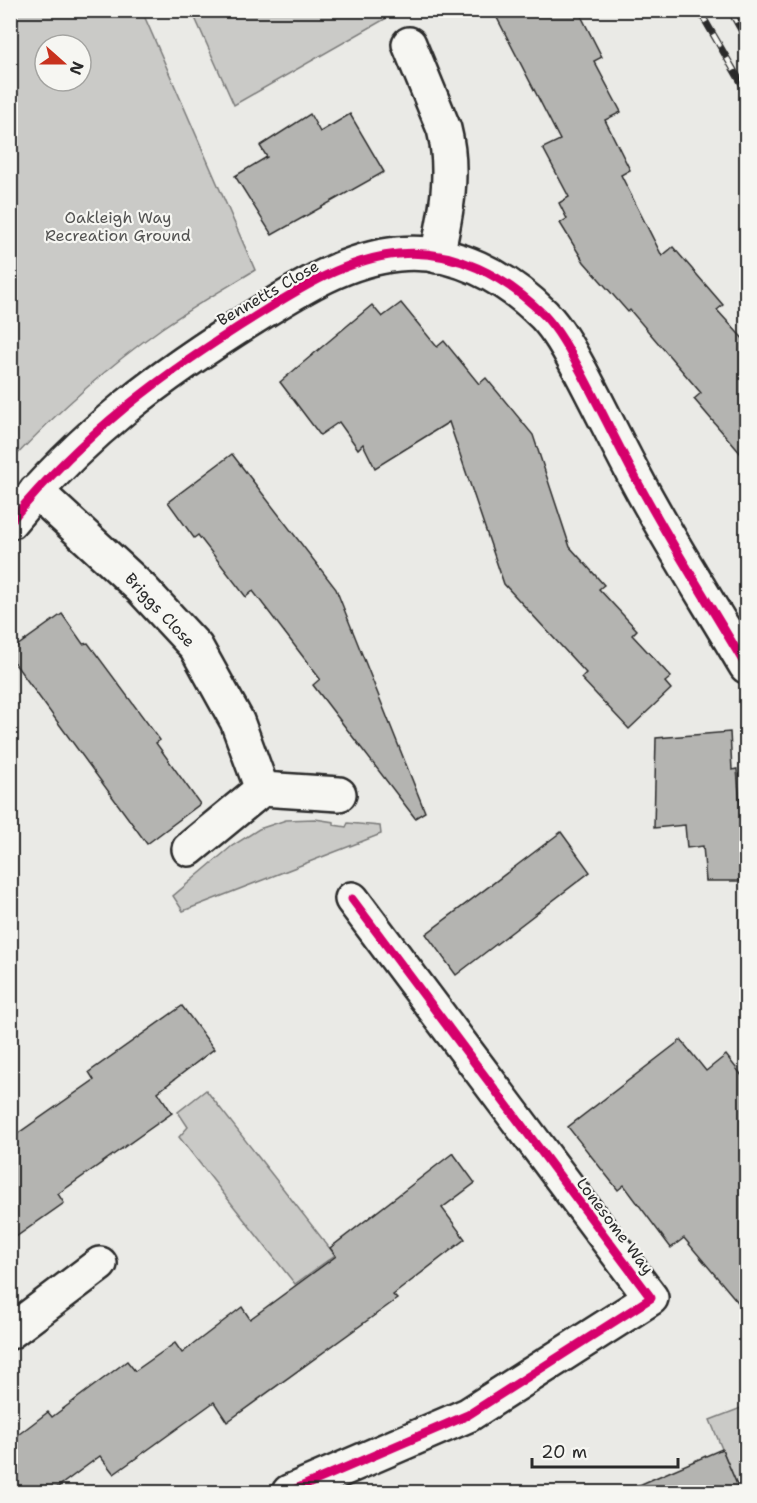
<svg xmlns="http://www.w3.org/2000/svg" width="757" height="1503" viewBox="0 0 757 1503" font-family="'Shantell Sans',sans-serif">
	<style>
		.green { fill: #cacac7; stroke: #7a7a79; stroke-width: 1.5; fill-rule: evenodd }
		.building { fill: #b4b4b1; stroke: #2b2b2b; stroke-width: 1.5 }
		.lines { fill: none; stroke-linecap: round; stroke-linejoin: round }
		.minor-casing { stroke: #2b2b2b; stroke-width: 38 }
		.minor { stroke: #f6f6f2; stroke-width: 33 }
		.rail-casing { stroke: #2b2b2b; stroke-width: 7 }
		.rail { stroke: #f6f6f2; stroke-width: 4.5; stroke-dasharray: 14; stroke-linecap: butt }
		.cycleway-casing { stroke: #f6f6f2; stroke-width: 13 }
		.cycleway { stroke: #d6006c; stroke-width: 9 }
		.labels { text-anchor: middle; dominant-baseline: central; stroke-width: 4.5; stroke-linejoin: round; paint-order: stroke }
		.park-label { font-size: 16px; fill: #535352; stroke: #f6f6f2 }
		.street-label { font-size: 16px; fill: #2b2b2b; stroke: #f6f6f2 }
	</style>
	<rect width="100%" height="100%" fill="#eaeae6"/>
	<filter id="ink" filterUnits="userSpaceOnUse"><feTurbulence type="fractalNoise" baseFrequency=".0167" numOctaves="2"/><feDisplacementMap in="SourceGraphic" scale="12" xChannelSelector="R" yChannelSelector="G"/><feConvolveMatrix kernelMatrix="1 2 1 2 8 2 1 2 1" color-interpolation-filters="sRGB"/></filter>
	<g filter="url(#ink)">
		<g class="green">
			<path d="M11,10L142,11L255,270C224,289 192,307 162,328C107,367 57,412 11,461ZM45,45H81V81H45Z"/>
			<path d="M192,11H399L234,105Z"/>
			<path d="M315,819L334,822V825L346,827L348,823L380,826L381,834L183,911L173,896L232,846L259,829L286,820Z"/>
			<path d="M206,1090L335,1255L295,1284L179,1137L188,1127L178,1112Z"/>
			<path d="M746,1406V1492H740L710,1420Z"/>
		</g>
		<g class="building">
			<path d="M493,10H578L602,57L594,61L621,112L605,120L630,170L621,175L662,256L673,247L723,305L717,310L747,343V461L694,399L701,393L630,310L628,312L584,262L560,223L567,219L559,203L569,197L543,148L560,140Z"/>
			<path d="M310,114L320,132L350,114L384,172L272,235L235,176L267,157L260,146Z"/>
			<path d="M401,303L437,347L444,341L479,384L486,378L533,435L570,547L604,585L599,589L637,630L632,635L671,677L665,682L671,689L629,729L581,678L586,673L504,584L449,422L375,468L363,444L358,449L339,422L320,435L280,382L372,305L382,317Z"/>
			<path d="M232,454L336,589L425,812L415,818L313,685L320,679L253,591L246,597L198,535L194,538L168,502Z"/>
			<path d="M62,614L83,644L88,643L160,740L156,743L200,804L147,844L10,657V651Z"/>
			<path d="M730,732L732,770L737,769L740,805L747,804V881H706L703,846L687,848L685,825L654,828L656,738Z"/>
			<path d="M561,832L590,872L456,975L426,934Z"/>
			<path d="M182,1006L214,1049L158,1092L172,1113L58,1194L64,1203L10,1241V1139L94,1080L89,1072Z"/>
			<path d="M681,1040L706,1071L726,1055L747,1082V1313L684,1238L671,1248L624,1185L618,1190L568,1127Z"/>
			<path d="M453,1153L475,1183L442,1208L465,1239L393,1295L397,1299L227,1422L214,1402L114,1474L100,1456L51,1492H10V1441L48,1412L52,1417L127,1361L135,1371L175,1343L182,1353L242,1307L250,1319L336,1256L330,1248Z"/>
			<path d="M722,1449L740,1492H623Z"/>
		</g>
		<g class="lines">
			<g class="minor-casing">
				<g id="minor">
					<path d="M409,44L444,129C455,172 446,214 437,256"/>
					<path d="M36,491L142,589L196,647L237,721L262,789L339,794"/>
					<path d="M10,522C84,432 161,375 259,314C302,287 347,259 398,254C454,248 506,277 544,315C560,332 570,352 581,372C599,406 616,441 634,475C668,540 709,603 746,666"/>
					<path d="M189,849L262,789"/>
					<path d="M10,1332L100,1264"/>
					<path d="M289,1492L468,1415L651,1298L352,899"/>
				</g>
			</g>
			<use href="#minor" class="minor"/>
			<g class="rail-casing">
				<g id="rail">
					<path d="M699,10L746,91"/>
					<path d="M730,10L746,39"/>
				</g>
			</g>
			<use href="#rail" class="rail"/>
			<g class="cycleway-casing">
				<g id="cycleway">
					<path d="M10,522C84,432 161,375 259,314C302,287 347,259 398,254C454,248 506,277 544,315C560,332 570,352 581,372C599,406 616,441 634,475C668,540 709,603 746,666"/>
					<path d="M289,1492L468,1415L651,1298L352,899"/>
				</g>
			</g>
			<use href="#cycleway" class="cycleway"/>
		</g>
	</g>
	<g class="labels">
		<g class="park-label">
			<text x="118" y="217">Oakleigh Way<tspan x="118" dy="18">Recreation Ground</tspan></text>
		</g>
		<g class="street-label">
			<text transform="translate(268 293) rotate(-30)">Bennetts Close</text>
			<text transform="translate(160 610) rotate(47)">Briggs Close</text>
			<text transform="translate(615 1226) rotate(53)">Lonesome Way</text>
		</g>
	</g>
	<rect width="757" height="1503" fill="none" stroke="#f6f6f2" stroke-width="36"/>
	<rect x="18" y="18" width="721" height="1467" fill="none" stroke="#2b2b2b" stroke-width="2" filter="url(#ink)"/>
	<g transform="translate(63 63) rotate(111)"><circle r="28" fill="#f6f6f2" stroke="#a5a5a2" stroke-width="1.5"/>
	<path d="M0-4.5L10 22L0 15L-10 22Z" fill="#c8321e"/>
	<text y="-9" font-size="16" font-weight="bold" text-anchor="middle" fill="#2b2b2b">N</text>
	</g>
	<path d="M532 1458v9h146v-9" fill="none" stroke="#2b2b2b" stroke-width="3"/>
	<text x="541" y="1458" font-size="18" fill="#2b2b2b" stroke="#f6f6f2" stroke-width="4.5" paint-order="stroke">20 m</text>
</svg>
